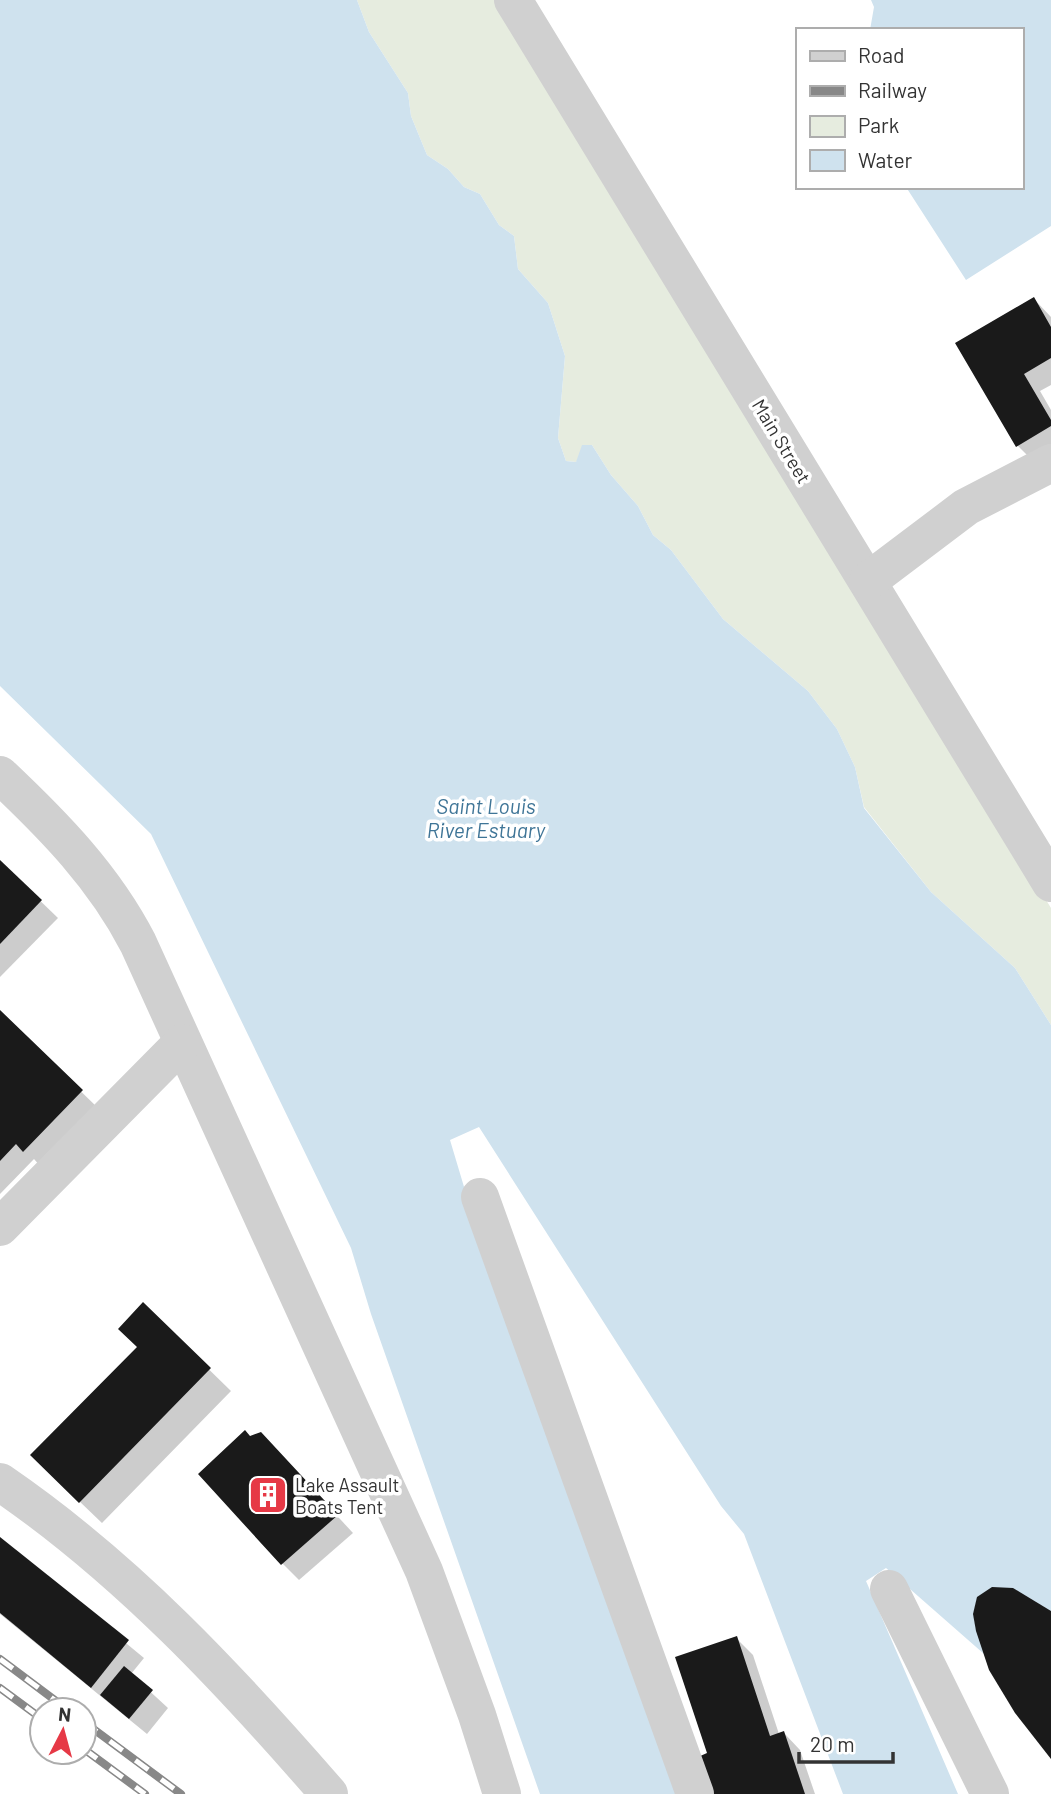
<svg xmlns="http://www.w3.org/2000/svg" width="1051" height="1794" viewBox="0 0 1051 1794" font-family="Barlow,sans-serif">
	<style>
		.green { fill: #e6ecdf }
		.water { fill: #cfe2ee }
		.shadow { fill: #0003 }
		.building { fill: #1a1a1a }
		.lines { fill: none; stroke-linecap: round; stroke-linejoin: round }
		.minor { stroke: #d0d0d0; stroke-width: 38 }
		.rail-casing { stroke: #888; stroke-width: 8 }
		.rail { stroke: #fff; stroke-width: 5; stroke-dasharray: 16; stroke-linecap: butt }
		.labels { text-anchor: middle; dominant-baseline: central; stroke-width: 7; stroke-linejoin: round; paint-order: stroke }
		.street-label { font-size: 19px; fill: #333; stroke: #fff }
		.poi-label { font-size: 19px; fill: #333; stroke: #fff; text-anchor: start }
		.water-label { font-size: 21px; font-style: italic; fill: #3f7597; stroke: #fff }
	</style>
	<rect width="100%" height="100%" fill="#fff"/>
	<path class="green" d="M357,0H497L1051,908V1025L1015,968L931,892L864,807L855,767L837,729L808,691L723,619L671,550L653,535L638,506L611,475L592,445L576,462L566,461L558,438L565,356L548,303L518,269L514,236L499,225L480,194L464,187L448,169L427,155L411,116L408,93L369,32Z"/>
	<g class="water">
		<path d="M0,0H357L369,32L408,93L411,116L427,155L448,169L464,187L480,194L499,225L514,236L518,269L548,303L565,356L558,438L566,461L576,462L582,445H592L611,475L638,506L653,535L671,550L723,619L808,691L837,729L855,767L864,808L931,892L1015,968L1051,1025V1733L1032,1696L886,1568L866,1581L958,1794H843L744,1534L721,1506L479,1127L450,1140L482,1247L678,1794H540L371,1314L351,1248L151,834L0,686Z"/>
		<path d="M871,0H1051V226L966,280L906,187H1021V30H870L874,7Z"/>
	</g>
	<g class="shadow">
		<path d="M1034,299L1051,317V385L1040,391L1051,410V452L1034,462L1017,445L958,344Z"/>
		<path d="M0,862L58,918L0,977Z"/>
		<path d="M0,1013L98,1108L41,1167L34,1159L0,1194Z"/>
		<path d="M143,1305L231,1391L102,1523L54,1477L139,1347Z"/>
		<path d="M277,1451L353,1533L299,1580L282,1563Z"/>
		<path d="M0,1539L144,1658L131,1674L168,1708L147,1734L0,1614Z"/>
		<path d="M736,1638L753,1655L779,1734L784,1733L800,1750L815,1794H712L710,1754Z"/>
	</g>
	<g class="building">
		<path d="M1034,297L1051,327V358L1024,374L1051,420V426L1016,447L955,343Z"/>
		<path d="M0,860L42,900L0,944Z"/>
		<path d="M0,1010L83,1090L23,1152L16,1144L0,1161Z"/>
		<path d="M143,1302L211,1368L79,1503L30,1455L137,1347L118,1329Z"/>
		<path d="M245,1430L250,1436L261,1432L338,1515L281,1565L198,1474Z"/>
		<path d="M0,1537L129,1640L91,1688L0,1613Z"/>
		<path d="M992,1587L1013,1588L1051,1611V1759L1015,1713L989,1670L976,1631L973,1614L977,1597Z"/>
		<path d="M737,1636L770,1736L784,1731L805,1794H710L698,1757L707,1753L675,1657Z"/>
		<path d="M124,1666L153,1690L129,1719L100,1695Z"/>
	</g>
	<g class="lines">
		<g class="minor">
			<path d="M513,0L1051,883"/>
			<path d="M868,581L966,507L1051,463"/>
			<path d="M0,775C54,826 104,877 138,943L424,1571L477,1715L502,1794"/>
			<path d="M480,1197L695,1794"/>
			<path d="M0,1227L182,1043"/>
			<path d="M0,1482C127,1569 229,1679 329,1794"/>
			<path d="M889,1589L990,1794"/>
		</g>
		<g class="rail-casing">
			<g id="rail">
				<path d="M0,1659L68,1710"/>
				<path d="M0,1688L42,1719"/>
				<path d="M84,1722L181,1794"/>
				<path d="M84,1749L145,1794"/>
			</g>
		</g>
		<use href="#rail" class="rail"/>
	</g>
	<defs>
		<g id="building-square" transform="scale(2.0125)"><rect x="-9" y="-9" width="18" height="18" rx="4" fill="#e63946" stroke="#fff"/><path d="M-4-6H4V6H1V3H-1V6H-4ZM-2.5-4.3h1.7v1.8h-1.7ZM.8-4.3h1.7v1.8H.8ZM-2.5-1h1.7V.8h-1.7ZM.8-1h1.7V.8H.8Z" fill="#fff"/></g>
	</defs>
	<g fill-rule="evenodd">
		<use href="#building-square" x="268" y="1495"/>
	</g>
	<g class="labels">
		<g class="street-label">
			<text transform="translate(782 441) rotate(59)">Main Street</text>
		</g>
		<g class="poi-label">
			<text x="295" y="1484">Lake Assault<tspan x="295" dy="22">Boats Tent</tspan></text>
		</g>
		<g class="water-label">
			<text x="486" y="805">Saint Louis<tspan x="486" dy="24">River Estuary</tspan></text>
		</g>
	</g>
	<rect x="796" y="28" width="228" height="161" fill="#ffffff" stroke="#adadad" stroke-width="2"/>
	<rect x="810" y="51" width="35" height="10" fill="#d0d0d0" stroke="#adadad" stroke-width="2"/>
	<text x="858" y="63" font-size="21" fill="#333333">Road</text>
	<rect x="810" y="86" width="35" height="10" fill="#888888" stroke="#adadad" stroke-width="2"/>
	<text x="858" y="98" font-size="21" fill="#333333">Railway</text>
	<rect x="810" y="116" width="35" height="21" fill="#e6ecdf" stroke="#adadad" stroke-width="2"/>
	<text x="858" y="133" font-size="21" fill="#333333">Park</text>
	<rect x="810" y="150" width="35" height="21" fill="#cfe2ee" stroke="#adadad" stroke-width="2"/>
	<text x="858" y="168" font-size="21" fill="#333333">Water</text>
	<g transform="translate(63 1731) rotate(6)"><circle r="33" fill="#ffffff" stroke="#adadad" stroke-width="2"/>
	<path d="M0-5L12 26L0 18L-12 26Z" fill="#e63946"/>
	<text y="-10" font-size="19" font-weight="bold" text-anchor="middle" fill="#333333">N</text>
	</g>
	<path d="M799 1752v10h94v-10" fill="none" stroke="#333333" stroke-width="3.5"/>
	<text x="810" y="1752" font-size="21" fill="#333333" stroke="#ffffff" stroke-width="5" paint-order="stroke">20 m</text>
</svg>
